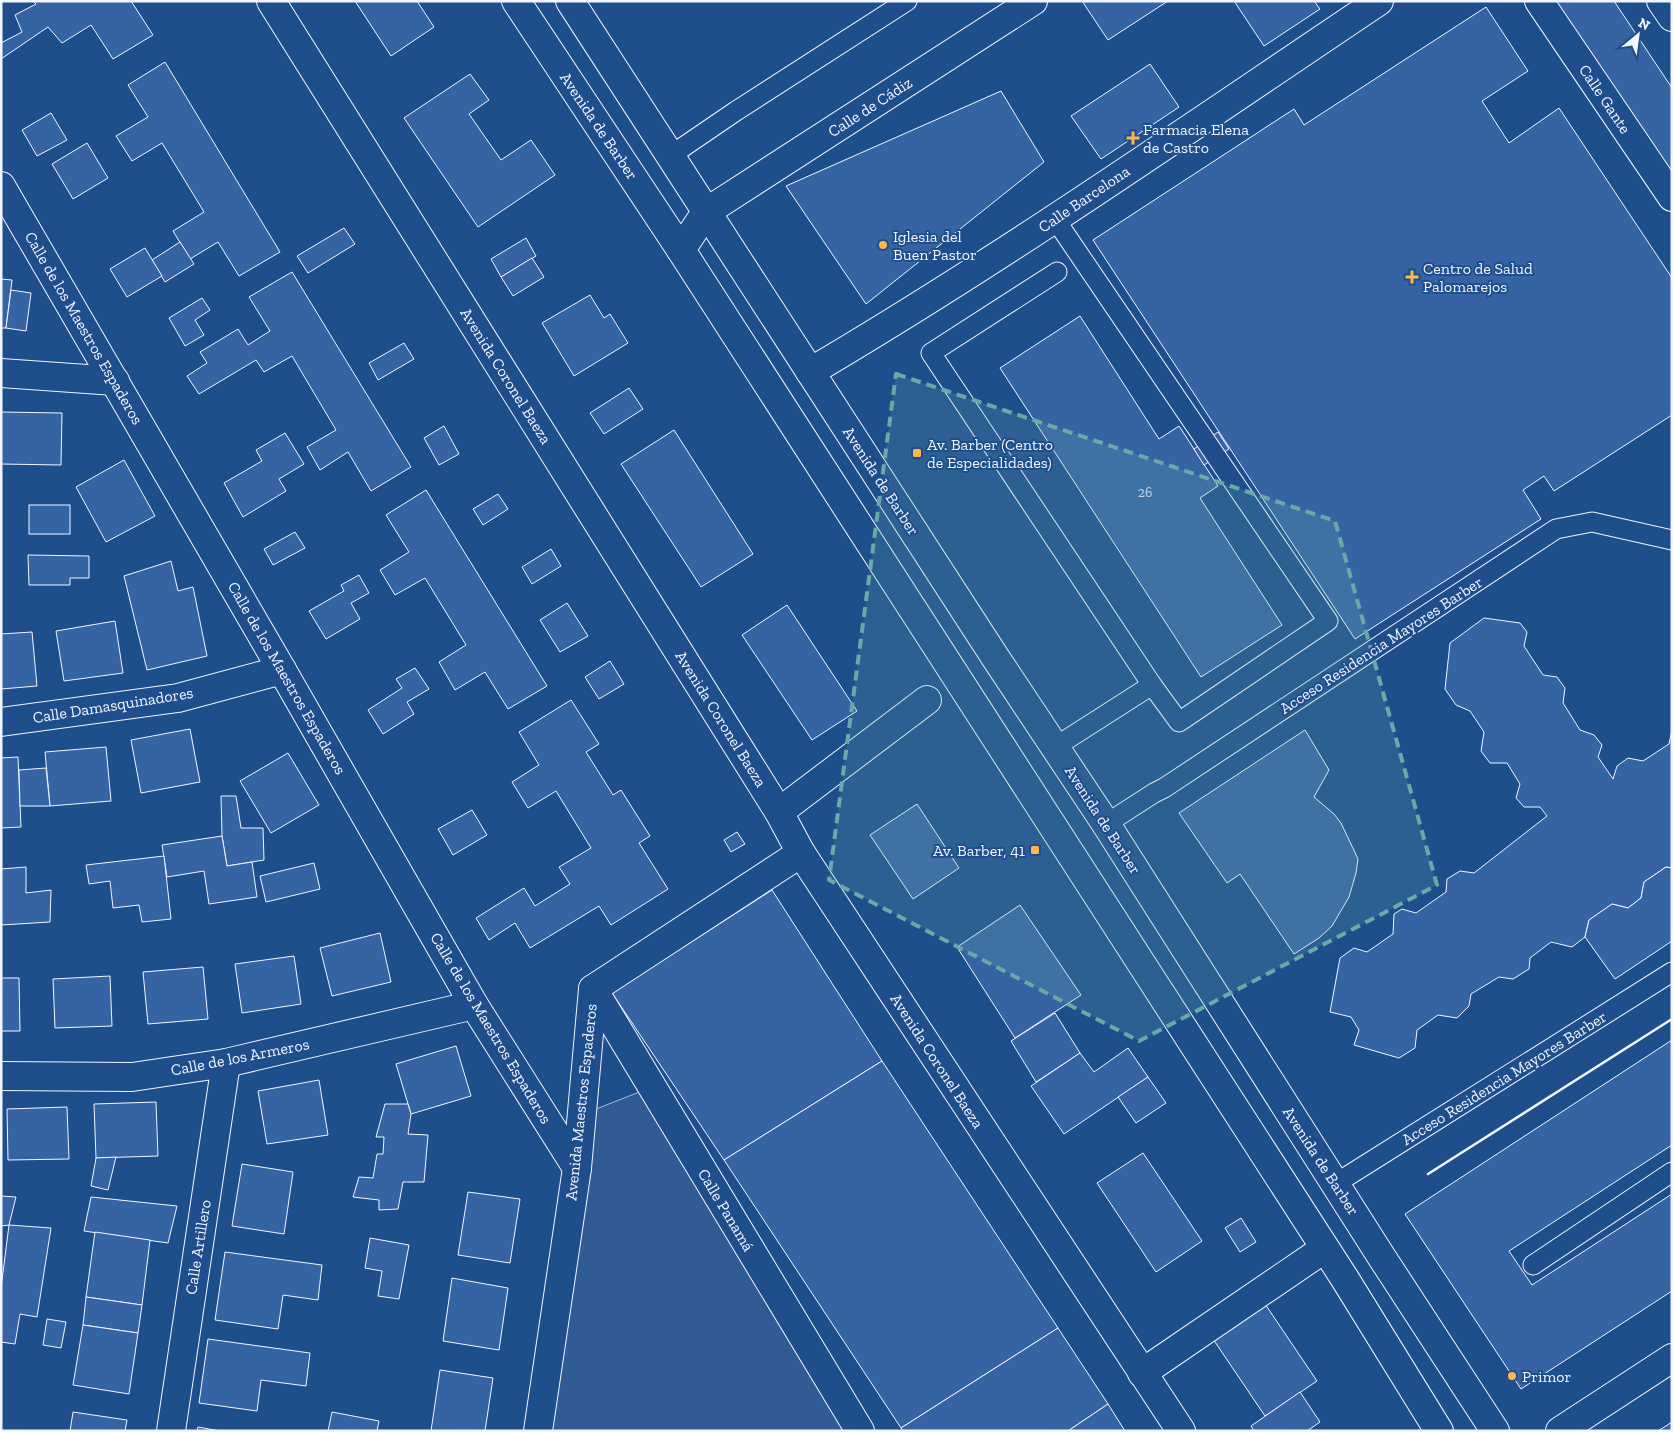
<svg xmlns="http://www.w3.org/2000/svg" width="1673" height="1432" viewBox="0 0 1673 1432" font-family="'Zilla Slab',serif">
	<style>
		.parking { fill: #305b95; stroke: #a8bbd7 }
		.building { fill: #3563a3; stroke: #f2f6ff }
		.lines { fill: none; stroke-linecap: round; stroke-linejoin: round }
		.service-casing { stroke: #f2f6ff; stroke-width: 21 }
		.pedestrian-casing { stroke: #f2f6ff; stroke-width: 30 }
		.minor-casing { stroke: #f2f6ff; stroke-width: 30 }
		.primary-casing { stroke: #f2f6ff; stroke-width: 30 }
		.service { stroke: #1f4e8c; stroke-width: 19 }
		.pedestrian { stroke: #1f4e8c; stroke-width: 28 }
		.minor { stroke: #1f4e8c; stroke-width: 28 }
		.primary { stroke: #1f4e8c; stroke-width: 28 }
		.wall { stroke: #f2f6ff; stroke-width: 2.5 }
		.marked { fill: #6aa9a8; fill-opacity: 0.2; stroke: #6aa9a8; stroke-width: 4; stroke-dasharray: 10 6; stroke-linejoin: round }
		.poi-dot { fill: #ffb74d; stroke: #1f4e8c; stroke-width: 2 }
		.labels { text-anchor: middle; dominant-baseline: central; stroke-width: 4; stroke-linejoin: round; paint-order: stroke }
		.number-label { font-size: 14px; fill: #c3d1e8 }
		.street-label { font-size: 16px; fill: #f2f6ff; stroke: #1f4e8c }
		.poi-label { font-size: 16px; fill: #f2f6ff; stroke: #1f4e8c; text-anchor: start }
	</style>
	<rect width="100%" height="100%" fill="#1f4e8c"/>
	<path class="parking" d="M652,1087L860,1431H538L581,1115Z"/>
	<g class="building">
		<path d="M33,1H131L153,35L113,59L91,25L62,43L48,27L1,59V43L22,32L15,15L36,4Z"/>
		<path d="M355,1H417L434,27L391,56Z"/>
		<path d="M1082,1H1168L1108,40Z"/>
		<path d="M1234,1H1314L1320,9L1264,46Z"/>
		<path d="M1555,1H1614L1672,88V177Z"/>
		<path d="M1486,7L1528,71L1482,101L1509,143L1559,108L1672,278V415L1554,491L1544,476L1523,490L1541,519L1355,639L1093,240L1294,109L1304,125Z"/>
		<path d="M165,62L280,252L239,276L218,242L190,259L173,231L204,212L162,143L132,161L116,136L148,117L128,85Z"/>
		<path d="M1150,64L1179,107L1101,159L1071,116Z"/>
		<path d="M470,74L489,100L469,114L501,160L531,140L555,175L478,227L404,118Z"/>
		<path d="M1001,91L1044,162L866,304L786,186Z"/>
		<path d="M51,113L67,140L37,156L22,130Z"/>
		<path d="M87,143L108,178L73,199L52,164Z"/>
		<path d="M344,228L355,244L308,273L297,256Z"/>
		<path d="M526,238L536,256L501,277L491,259Z"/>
		<path d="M180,242L194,264L165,282L152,260Z"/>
		<path d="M145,248L162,276L127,297L110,269Z"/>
		<path d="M532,258L544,277L513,296L501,277Z"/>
		<path d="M292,272L411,467L371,491L348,452L320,470L307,447L336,430L292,356L264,372L256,360L199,394L187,376L207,363L200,352L238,329L248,345L270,331L249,297Z"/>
		<path d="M1,279L12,280L6,328H1Z"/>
		<path d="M11,290L31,293L26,331L6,328Z"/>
		<path d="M590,295L604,318L610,314L628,343L574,376L542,323Z"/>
		<path d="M202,298L210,310L195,320L204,335L185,346L169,318Z"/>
		<path d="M1080,316L1159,439L1179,426L1194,449L1218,486L1200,498L1282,625L1201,677L1000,368Z"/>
		<path d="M404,343L414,359L378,380L369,363Z"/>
		<path d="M629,388L643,409L604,434L590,413Z"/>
		<path d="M1,412L62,413L61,465L1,464Z"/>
		<path d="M444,426L459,454L439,465L424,438Z"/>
		<path d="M674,430L753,554L701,587L621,464Z"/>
		<path d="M1218,432L1229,449L1204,465L1194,449Z"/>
		<path d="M285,433L304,464L279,479L286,491L243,517L224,483L262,461L256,450Z"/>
		<path d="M124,460L155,516L106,542L76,487Z"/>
		<path d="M426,490L547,686L508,709L485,672L455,690L439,662L466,645L425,578L395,595L380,570L409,552L386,515Z"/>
		<path d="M498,494L508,509L483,525L473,509Z"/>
		<rect x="29" y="505" width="41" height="29"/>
		<path d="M295,532L305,548L273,565L264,549Z"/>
		<path d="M551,549L561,566L532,584L522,567Z"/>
		<path d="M28,555L89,556V578H70V585H29Z"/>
		<path d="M171,561L178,591L193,587L207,656L147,670L124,576Z"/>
		<path d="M359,575L369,593L351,603L360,619L326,639L309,611L344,591L341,585Z"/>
		<path d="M567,603L588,636L560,652L540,620Z"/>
		<path d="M787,605L857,711L812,740L742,635Z"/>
		<path d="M1484,618L1520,623L1527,632L1524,646L1543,675L1557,677L1565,688L1563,703L1580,730L1594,735L1602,745L1598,757L1613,779L1617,766L1628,758L1643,761L1669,744L1672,730V868L1666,867L1644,882L1641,898L1628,908L1612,904L1589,920L1585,937L1572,947L1551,942L1530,958L1529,969L1513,979L1499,977L1471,994L1469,1006L1457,1018L1438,1015L1417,1030L1415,1048L1399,1058L1354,1045L1359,1030L1351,1017L1330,1012L1340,958L1354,948L1367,952L1393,934L1394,914L1402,909L1416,913L1446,892L1447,879L1460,871L1474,873L1547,816L1540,807H1524L1516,798L1520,784L1507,763H1490L1481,751L1484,732L1470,711L1456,705L1445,689L1450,643Z"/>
		<path d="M115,621L123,673L64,681L56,631Z"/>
		<path d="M32,632L37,686L1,689V634Z"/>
		<path d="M610,661L624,684L599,699L585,677Z"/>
		<path d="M415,668L429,689L407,702L414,714L383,734L368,710L402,688L396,679Z"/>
		<path d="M571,700L599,744L586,752L613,795L621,790L650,836L639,843L668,889L611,925L599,906L530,948L515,923L489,940L476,918L524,888L535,906L570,884L559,867L591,848L556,791L528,808L512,782L539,765L519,732Z"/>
		<path d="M190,729L200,782L141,793L131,740Z"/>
		<path d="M1305,730L1329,770L1314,797L1334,814L1341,823L1358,859L1356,873L1349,897L1332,926L1319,938L1294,954L1240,874L1227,883L1179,813Z"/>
		<path d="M106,747L111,801L50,806L45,752Z"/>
		<path d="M288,753L319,805L271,833L240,781Z"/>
		<path d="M18,757L21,827L1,828V758Z"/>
		<path d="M46,768L50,806H20L19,770Z"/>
		<path d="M221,796H236L241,828H263L264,860L227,866L222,836Z"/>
		<path d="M917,804L959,868L913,899L870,835Z"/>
		<path d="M472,810L487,835L453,855L438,829Z"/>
		<path d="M737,832L745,844L731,852L724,840Z"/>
		<path d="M222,836L227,866L252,862L257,897L209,904L204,871L167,877L162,845Z"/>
		<path d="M164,856L171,919L142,922L139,905L113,908L110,881L89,884L86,865Z"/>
		<path d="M314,863L320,889L266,902L260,876Z"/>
		<path d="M26,867V893L51,890L50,922L1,925V869Z"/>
		<path d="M1666,867L1672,868V941L1615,979L1585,937L1589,920L1612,904L1628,908L1641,898L1644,882Z"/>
		<path d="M772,890L882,1061L724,1160L612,993Z"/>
		<path d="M1020,905L1081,995L1015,1038L957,947Z"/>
		<path d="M380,933L391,982L332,996L320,948Z"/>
		<path d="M294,956L301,1004L242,1013L235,964Z"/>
		<path d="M203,967L208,1019L148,1024L143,972Z"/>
		<path d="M110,976L112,1026L55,1028L53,979Z"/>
		<path d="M1,978H19L20,1031H1Z"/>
		<path d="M1055,1013L1080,1053L1036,1082L1011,1041Z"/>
		<path d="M1672,1040V1145L1509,1251L1532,1285L1672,1194V1291L1521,1389L1405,1214Z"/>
		<path d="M456,1046L471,1096L411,1114L396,1064Z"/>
		<path d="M1128,1048L1148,1077L1064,1134L1031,1086L1080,1053L1094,1072Z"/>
		<path d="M882,1061L1058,1328L901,1428L724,1160Z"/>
		<path d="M1148,1077L1166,1103L1136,1123L1118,1097Z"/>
		<path d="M319,1080L328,1135L267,1144L258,1091Z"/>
		<path d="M156,1102L158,1156L96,1158L94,1104Z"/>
		<path d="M385,1104H408L411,1114L408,1134L428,1135L424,1182H403L398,1209L379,1210V1200L353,1197L359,1177L373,1178L377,1154H383L384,1137H376Z"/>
		<path d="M67,1107L69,1159L8,1160L7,1109Z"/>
		<path d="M1143,1153L1202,1241L1156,1272L1097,1183Z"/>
		<path d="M116,1157L108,1190L91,1186L96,1158Z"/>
		<path d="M242,1164L293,1172L284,1234L232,1226Z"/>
		<path d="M468,1192L520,1199L510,1263L458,1255Z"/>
		<path d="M1,1196L16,1197L9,1225L1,1226Z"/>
		<path d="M91,1197L177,1206L168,1243L84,1231Z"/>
		<path d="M1241,1218L1256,1242L1240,1252L1225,1228Z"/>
		<path d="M9,1225L51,1228L37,1317L20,1314L15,1344L1,1342V1288Z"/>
		<path d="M95,1232L150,1240L142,1305L86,1297Z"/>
		<path d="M370,1238L409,1245L399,1299L378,1296L382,1271L365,1268Z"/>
		<path d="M225,1252L322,1265L318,1300L283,1295L278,1329L215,1320Z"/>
		<path d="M452,1278L508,1288L499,1350L443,1341Z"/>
		<path d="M86,1297L142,1305L138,1333L83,1325Z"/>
		<path d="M1265,1304L1317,1381L1265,1416L1213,1339Z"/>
		<path d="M47,1319L66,1322L61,1348L43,1345Z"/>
		<path d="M83,1325L138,1333L129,1394L73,1385Z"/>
		<path d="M1058,1328L1108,1404L1068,1431H903L901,1428Z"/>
		<path d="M208,1339L310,1353L306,1386L261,1380L257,1411L199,1403Z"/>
		<path d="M440,1370L493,1378L485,1431H431Z"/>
		<path d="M1300,1392L1320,1422L1307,1431H1254L1251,1426Z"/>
		<path d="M1108,1404L1125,1431H1068Z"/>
		<path d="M73,1412L127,1420L125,1431H70Z"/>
		<path d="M332,1412L379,1421L377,1431H328Z"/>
		<path d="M1672,1422V1431H1658Z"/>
		<path d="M198,1427L220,1431H197Z"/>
	</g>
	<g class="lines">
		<g class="service-casing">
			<g id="service">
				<path d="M670,156L736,111L907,1"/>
				<path d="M1055,219L1328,621L1179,722L1152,685L931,353L1057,272"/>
				<path d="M1055,747L1152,685"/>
				<path d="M1106,824L1154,793L1164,788L1556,529L1592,522L1672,540"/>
				<path d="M1335,1184L1672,972"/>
				<path d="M1533,1265L1672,1172"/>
			</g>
		</g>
		<g class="pedestrian-casing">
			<g id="pedestrian">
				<path d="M779,812L927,700"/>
				<path d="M1142,1373L1324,1249"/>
			</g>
		</g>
		<g class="minor-casing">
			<g id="minor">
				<path d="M271,1L779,812L801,853L1181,1431"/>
				<path d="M1539,1L1672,197"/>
				<path d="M1661,1L1672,17"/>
				<path d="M1,186L282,670L474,1005L577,1168"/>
				<path d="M681,250L706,212L1033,1"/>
				<path d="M810,372C1005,257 1191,127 1379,1"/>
				<path d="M1,373L115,381"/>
				<path d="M1,722L178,698L282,670"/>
				<path d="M593,989L860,1431"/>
				<path d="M1,1076L132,1077L226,1063L474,1005"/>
				<path d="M171,1431L226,1063"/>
				<path d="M538,1431L577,1168L593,989L801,853"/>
				<path d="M1560,1431L1672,1358"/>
			</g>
		</g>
		<g class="primary-casing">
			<g id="primary">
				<path d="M516,1L681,250L1345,1279L1439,1431"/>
				<path d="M570,1L995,657L1106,824L1381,1256L1495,1431"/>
			</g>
		</g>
		<use href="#service" class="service"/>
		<use href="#pedestrian" class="pedestrian"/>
		<use href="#minor" class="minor"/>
		<use href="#primary" class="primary"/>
		<path class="wall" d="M1428,1174L1672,1019"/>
	</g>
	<path class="marked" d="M896,374L1335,521L1437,885L1139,1041L829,880Z"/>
	<g class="poi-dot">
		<path d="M1130.5 130.5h5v5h5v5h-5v5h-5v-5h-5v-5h5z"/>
		<circle cx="883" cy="245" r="5"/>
		<path d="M1409.5 269.5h5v5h5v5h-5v5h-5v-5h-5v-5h5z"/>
		<rect x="912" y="448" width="10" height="10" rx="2.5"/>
		<rect x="1030" y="845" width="10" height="10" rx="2.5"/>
		<circle cx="1512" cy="1376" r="5"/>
	</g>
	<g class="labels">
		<g class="number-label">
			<text x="1145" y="492">26</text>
		</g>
		<g class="street-label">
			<text transform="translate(1605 99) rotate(56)">Calle Gante</text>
			<text transform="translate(870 107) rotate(-33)">Calle de Cádiz</text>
			<text transform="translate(599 126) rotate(56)">Avenida de Barber</text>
			<text transform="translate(1084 199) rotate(-34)">Calle Barcelona</text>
			<text transform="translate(84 328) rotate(60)">Calle de los Maestros Espaderos</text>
			<text transform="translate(506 376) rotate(58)">Avenida Coronel Baeza</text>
			<text transform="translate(881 481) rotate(57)">Avenida de Barber</text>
			<text transform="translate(1381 645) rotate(-33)">Acceso Residencia Mayores Barber</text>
			<text transform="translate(287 678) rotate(60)">Calle de los Maestros Espaderos</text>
			<text transform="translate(113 705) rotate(-9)">Calle Damasquinadores</text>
			<text transform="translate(721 719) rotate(58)">Avenida Coronel Baeza</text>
			<text transform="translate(1103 820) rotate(57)">Avenida de Barber</text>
			<text transform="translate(491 1028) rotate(59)">Calle de los Maestros Espaderos</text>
			<text transform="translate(240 1057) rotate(-11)">Calle de los Armeros</text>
			<text transform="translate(937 1061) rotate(57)">Avenida Coronel Baeza</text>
			<text transform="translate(1504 1078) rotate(-32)">Acceso Residencia Mayores Barber</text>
			<text transform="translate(581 1102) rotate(-84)">Avenida Maestros Espaderos</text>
			<text transform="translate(1321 1161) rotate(57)">Avenida de Barber</text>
			<text transform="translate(726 1210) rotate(59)">Calle Panamá</text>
			<text transform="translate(198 1247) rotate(-81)">Calle Artillero</text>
		</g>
		<g class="poi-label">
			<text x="1143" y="129">Farmacia Elena<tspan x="1143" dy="18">de Castro</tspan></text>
			<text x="893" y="236">Iglesia del<tspan x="893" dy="18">Buen Pastor</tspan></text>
			<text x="1423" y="268">Centro de Salud<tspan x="1423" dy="18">Palomarejos</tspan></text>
			<text x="927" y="444">Av. Barber (Centro<tspan x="927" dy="18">de Especialidades)</tspan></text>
			<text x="1025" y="850" text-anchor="end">Av. Barber, 41</text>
			<text x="1522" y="1376">Primor</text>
		</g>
	</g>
	<rect width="1673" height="1432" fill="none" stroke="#f2f6ff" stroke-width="5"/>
	<g transform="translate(1638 35) rotate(29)" stroke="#1f4e8c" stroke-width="4" paint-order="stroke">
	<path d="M0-4L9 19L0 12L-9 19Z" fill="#f2f6ff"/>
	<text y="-8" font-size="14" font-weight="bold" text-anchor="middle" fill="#f2f6ff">N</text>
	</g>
</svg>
